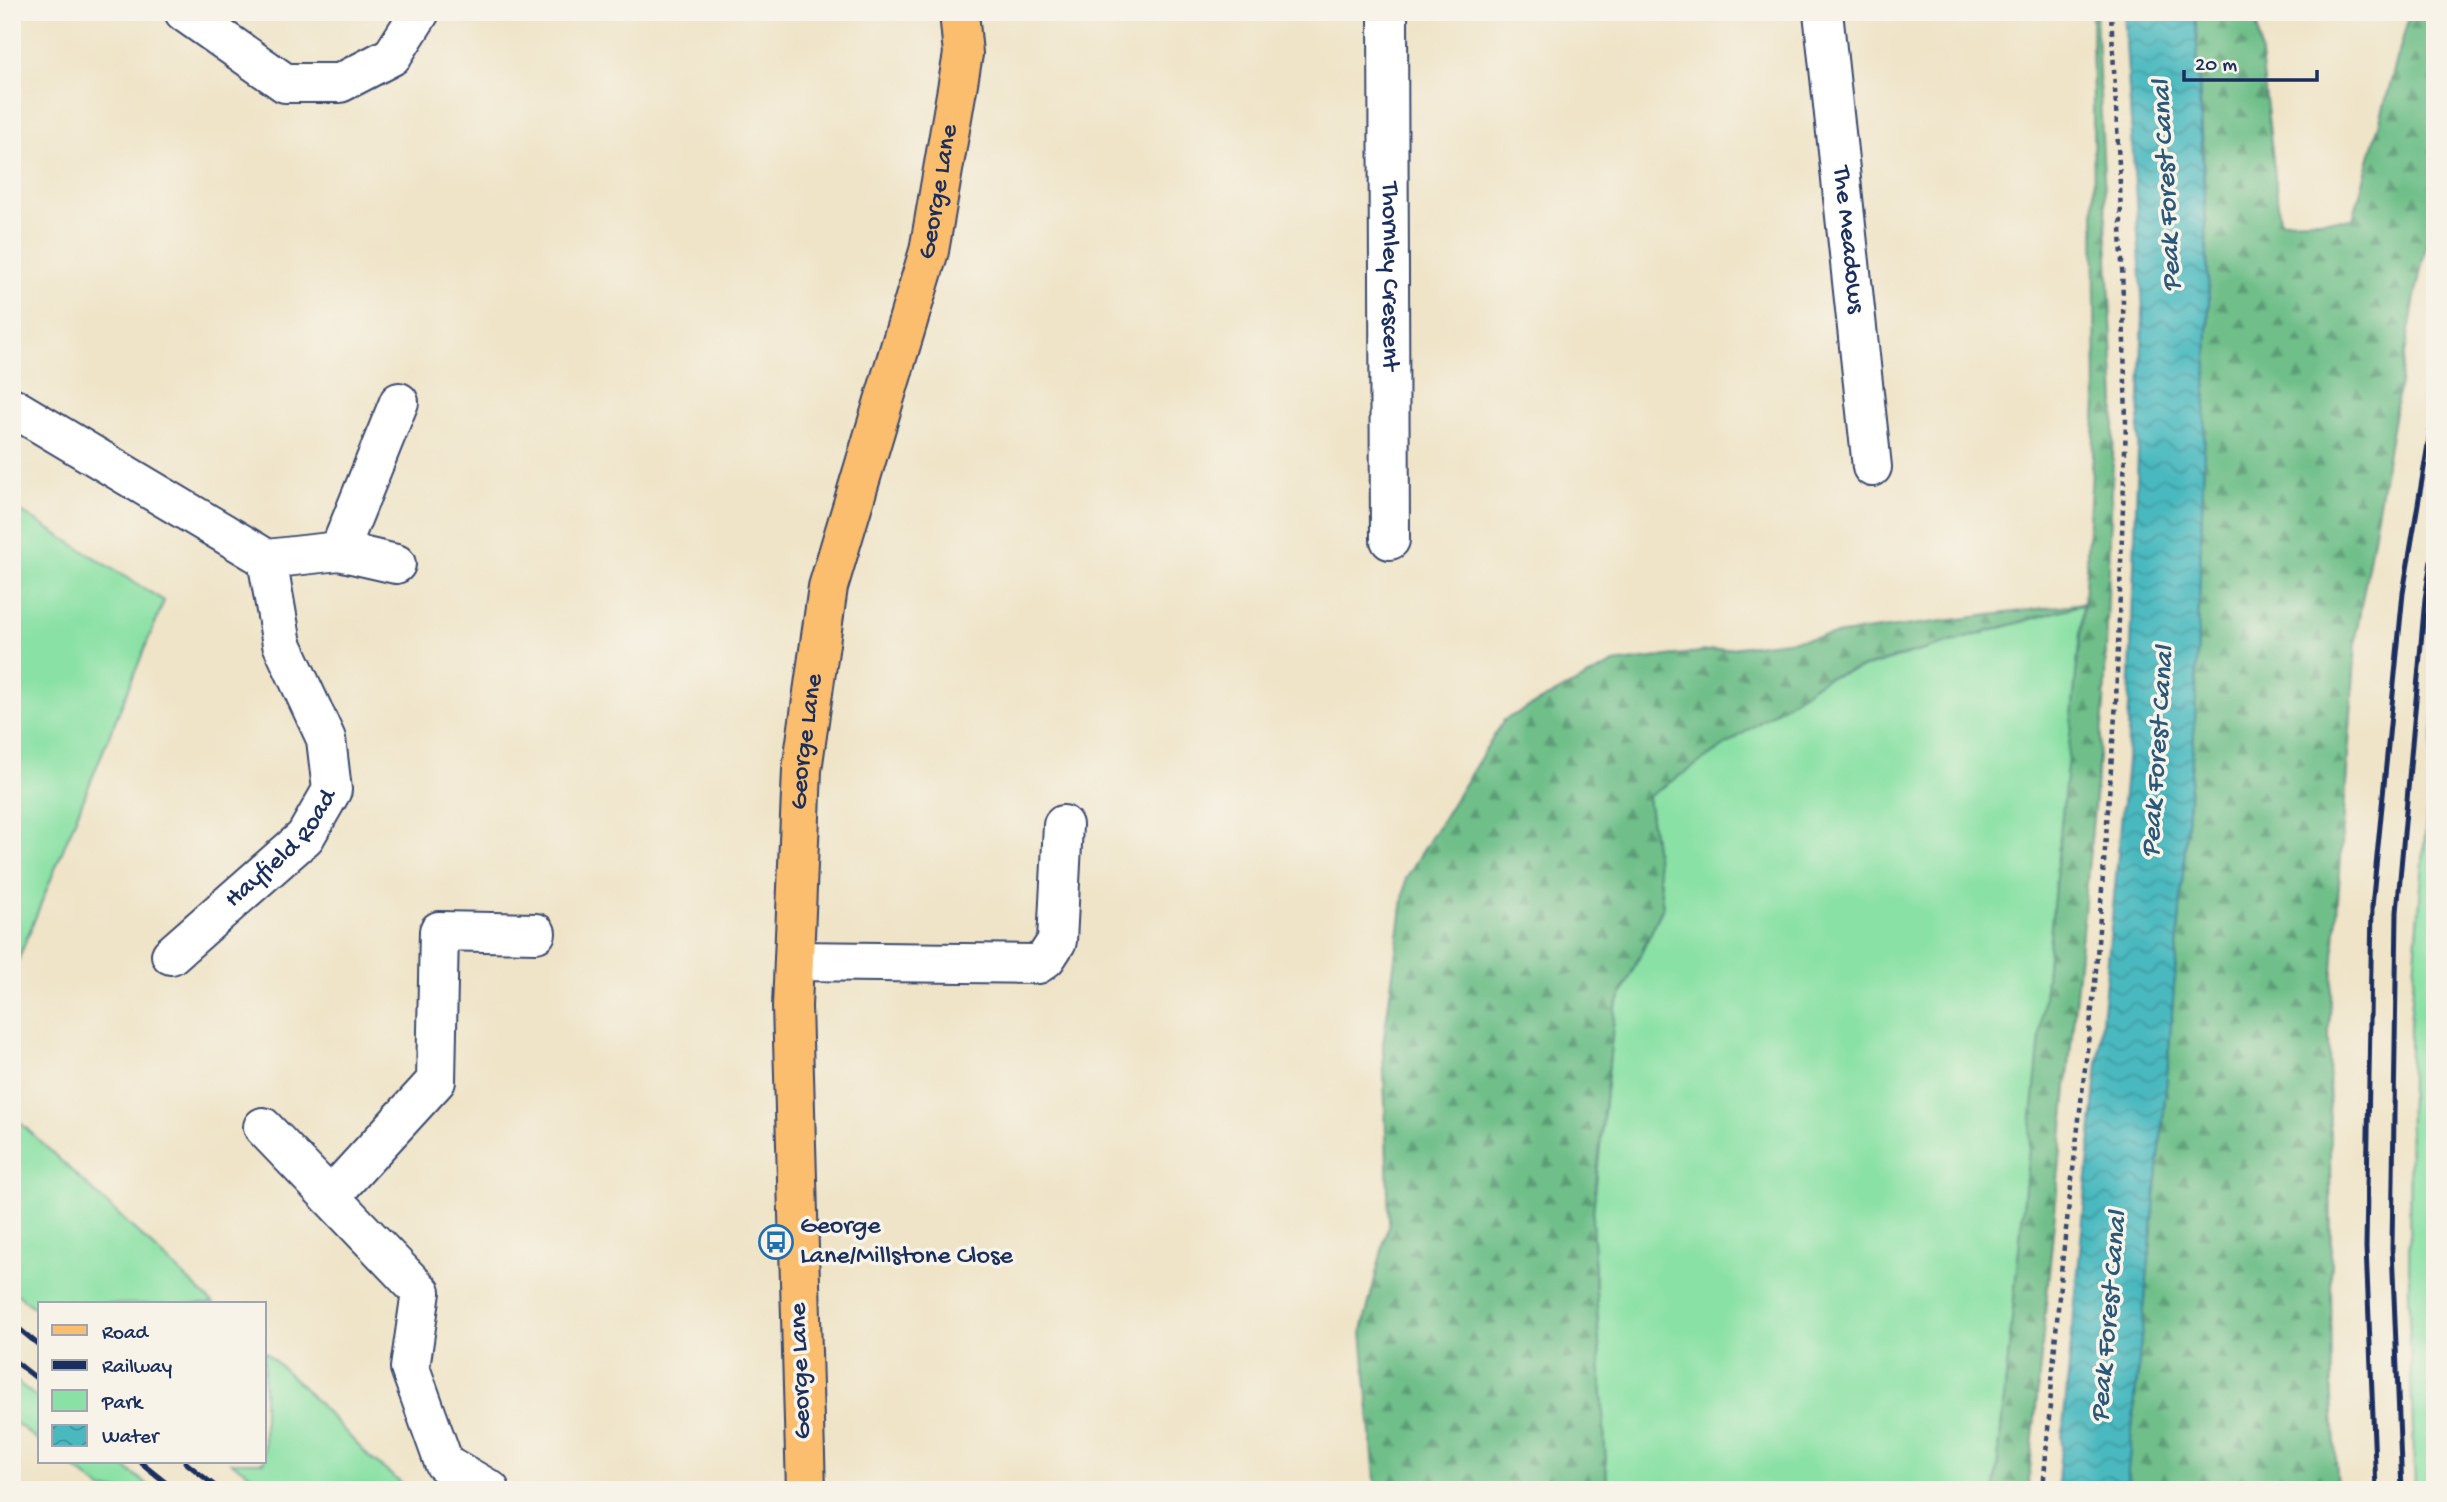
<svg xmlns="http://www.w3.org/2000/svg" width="2447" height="1502" viewBox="0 0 2447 1502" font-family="'Gochi Hand',sans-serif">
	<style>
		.green { fill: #8ae1a5; stroke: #528882; stroke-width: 2 }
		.forest { fill: url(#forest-firs); stroke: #457774; stroke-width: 2 }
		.water { fill: url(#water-waves); stroke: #32748e; stroke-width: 2 }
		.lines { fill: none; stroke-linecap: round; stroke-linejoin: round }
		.minor-casing { stroke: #3b4a6e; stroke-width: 42 }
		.major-casing { stroke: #3b4a6e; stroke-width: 42 }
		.path { stroke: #3b4a6e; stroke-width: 4.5; stroke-dasharray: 5 5; stroke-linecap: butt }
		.minor { stroke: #fff; stroke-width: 38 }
		.major { stroke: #fbbd6e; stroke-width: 38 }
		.rail { stroke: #1b2f5e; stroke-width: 5 }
		.labels { text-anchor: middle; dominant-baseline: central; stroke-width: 7; stroke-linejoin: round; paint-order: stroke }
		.street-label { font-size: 26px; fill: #1b2f5e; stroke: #f7f3e8 }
		.poi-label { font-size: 26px; fill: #1b2f5e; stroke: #f7f3e8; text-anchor: start }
		.water-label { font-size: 28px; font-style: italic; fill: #29587b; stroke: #f7f3e8 }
	</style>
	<defs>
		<pattern id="forest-firs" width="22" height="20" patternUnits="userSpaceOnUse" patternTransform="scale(1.75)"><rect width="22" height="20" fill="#6fbf8a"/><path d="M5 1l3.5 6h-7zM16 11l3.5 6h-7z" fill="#5a9c74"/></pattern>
		<pattern id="water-waves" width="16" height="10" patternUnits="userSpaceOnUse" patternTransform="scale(1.75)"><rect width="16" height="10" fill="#4ab9bf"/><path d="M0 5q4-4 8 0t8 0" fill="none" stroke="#3d979e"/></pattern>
	</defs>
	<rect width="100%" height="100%" fill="#f7f3e8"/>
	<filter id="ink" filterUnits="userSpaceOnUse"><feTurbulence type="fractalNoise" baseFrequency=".0143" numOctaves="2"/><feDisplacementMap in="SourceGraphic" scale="14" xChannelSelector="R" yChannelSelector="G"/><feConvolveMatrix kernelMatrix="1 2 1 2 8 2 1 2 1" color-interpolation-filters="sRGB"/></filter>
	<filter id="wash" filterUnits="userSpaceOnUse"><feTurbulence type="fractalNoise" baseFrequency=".00686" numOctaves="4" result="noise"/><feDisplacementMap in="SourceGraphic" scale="28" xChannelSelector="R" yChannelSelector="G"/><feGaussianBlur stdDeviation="1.57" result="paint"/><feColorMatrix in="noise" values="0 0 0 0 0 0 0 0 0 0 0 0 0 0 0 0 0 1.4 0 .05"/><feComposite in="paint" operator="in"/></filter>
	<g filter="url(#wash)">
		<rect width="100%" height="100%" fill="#efe4c8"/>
		<g class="green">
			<path d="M12,506L164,601L12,975Z"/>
			<path d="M2084,604L1995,1490H1605L1607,1482L1592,1221L1615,1008L1663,907L1648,797L1817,681Z"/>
			<path d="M2435,710V1490H2415L2409,1315L2410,1024Z"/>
			<path d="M12,1115L214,1304H40V1312L12,1290Z"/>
			<path d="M264,1351L303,1387L369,1457L410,1490H274L231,1462H264Z"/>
			<path d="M12,1378L40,1400V1442L12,1420Z"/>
			<path d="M67,1462H118L154,1490H103Z"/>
		</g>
		<g class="forest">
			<path d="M2092,12H2096L2115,402L2104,705L2028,1490H1995L2083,604L1826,678L1648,797L1663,907L1615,1008L1592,1221L1607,1483L1605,1490H1376L1362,1331L1389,1222L1383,1045L1406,878L1504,720L1614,663L2084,603L2096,403Z"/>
			<path d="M2195,12H2256L2280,221L2353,219L2410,12H2435V205L2415,297L2357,629L2329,1028L2332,1398L2338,1490H2126L2166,1088L2195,721L2209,301L2203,147Z"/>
		</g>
		<path class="water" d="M2124,12H2195L2196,24L2209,301L2195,721L2166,1088L2126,1490H2057L2127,761L2143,312Z"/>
	</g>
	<g filter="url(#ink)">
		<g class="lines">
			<g class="minor-casing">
				<g id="minor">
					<path d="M184,12L285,83H340L392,56L420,12"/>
					<path id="s1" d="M1388,12L1390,540"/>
					<path id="s2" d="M1823,12L1872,467"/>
					<path d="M12,407L267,559L339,551L399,402"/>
					<path d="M339,551L396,564"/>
					<path id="s3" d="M171,955L305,837L332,790L326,739L282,644L267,559"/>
					<path d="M794,961L1038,964L1046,958L1057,941L1063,825"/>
					<path d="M263,1127L421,1292L410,1368L444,1463L490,1490"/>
					<path d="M330,1197L436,1081L439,931L536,933"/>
				</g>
			</g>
			<g class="major-casing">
				<g id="major">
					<path id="s4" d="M806,1490L792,1006L802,770L828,587L929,251L963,54L959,12"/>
				</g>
			</g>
			<path class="path" d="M2043,1490L2061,1272L2095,983L2116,702L2126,423L2120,184L2111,12"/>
			<use href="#minor" class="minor"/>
			<use href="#major" class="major"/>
			<g class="rail">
				<path d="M12,1323L40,1346"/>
				<path d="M12,1359L40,1381"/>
				<path d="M140,1462L175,1490"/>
				<path d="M185,1462L220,1490"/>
				<path d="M2376,1490L2366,1247L2372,907L2403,593L2435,403"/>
				<path d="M2402,1490L2392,1248L2397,912L2425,599L2435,536"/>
			</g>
		</g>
	</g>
	<defs>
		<g id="bus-ring" transform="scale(1.75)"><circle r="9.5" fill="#f7f3e8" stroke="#1f6fb2" stroke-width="1.5"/><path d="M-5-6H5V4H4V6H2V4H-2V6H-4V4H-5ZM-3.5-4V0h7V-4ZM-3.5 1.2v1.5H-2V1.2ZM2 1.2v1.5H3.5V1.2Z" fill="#1f6fb2"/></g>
	</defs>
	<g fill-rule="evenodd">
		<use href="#bus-ring" x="776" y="1242"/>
	</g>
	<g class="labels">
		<g class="street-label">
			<text stroke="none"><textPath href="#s4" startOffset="1316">George Lane</textPath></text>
			<text stroke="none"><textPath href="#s2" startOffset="229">The Meadows</textPath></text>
			<text stroke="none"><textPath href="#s1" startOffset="264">Thornley Crescent</textPath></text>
			<text stroke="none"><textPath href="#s4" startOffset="749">George Lane</textPath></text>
			<text stroke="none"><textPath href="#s3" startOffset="154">Hayfield Road</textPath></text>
			<text transform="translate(802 1371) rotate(-92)">George Lane</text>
		</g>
		<g class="poi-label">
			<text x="800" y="1227">George<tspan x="800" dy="30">Lane/Millstone Close</tspan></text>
		</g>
		<g class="water-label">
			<text transform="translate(2168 186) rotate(-93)">Peak Forest Canal</text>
			<text transform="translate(2159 752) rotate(-86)">Peak Forest Canal</text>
			<text transform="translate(2110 1317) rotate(-85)">Peak Forest Canal</text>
		</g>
	</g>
	<rect width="2447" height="1502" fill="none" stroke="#f7f3e8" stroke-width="42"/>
	<rect x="38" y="1302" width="228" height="161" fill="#f7f3e8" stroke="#9fa5b1" stroke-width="2"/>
	<rect x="52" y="1325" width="35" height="10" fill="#fbbd6e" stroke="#9fa5b1" stroke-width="2"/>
	<text x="102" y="1338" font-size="21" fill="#1b2f5e">Road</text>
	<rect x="52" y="1360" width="35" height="10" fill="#1b2f5e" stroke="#9fa5b1" stroke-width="2"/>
	<text x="102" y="1372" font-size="21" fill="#1b2f5e">Railway</text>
	<rect x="52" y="1390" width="35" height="21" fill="#8ae1a5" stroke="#9fa5b1" stroke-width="2"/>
	<text x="102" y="1408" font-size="21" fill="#1b2f5e">Park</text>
	<rect x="52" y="1425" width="35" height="21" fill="url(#water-waves)" stroke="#9fa5b1" stroke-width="2"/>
	<text x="102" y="1442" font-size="21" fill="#1b2f5e">Water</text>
	<path d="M2184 70v10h133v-10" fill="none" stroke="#1b2f5e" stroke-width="3.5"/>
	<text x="2195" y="70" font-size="21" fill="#1b2f5e" stroke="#f7f3e8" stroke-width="5" paint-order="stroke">20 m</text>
</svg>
